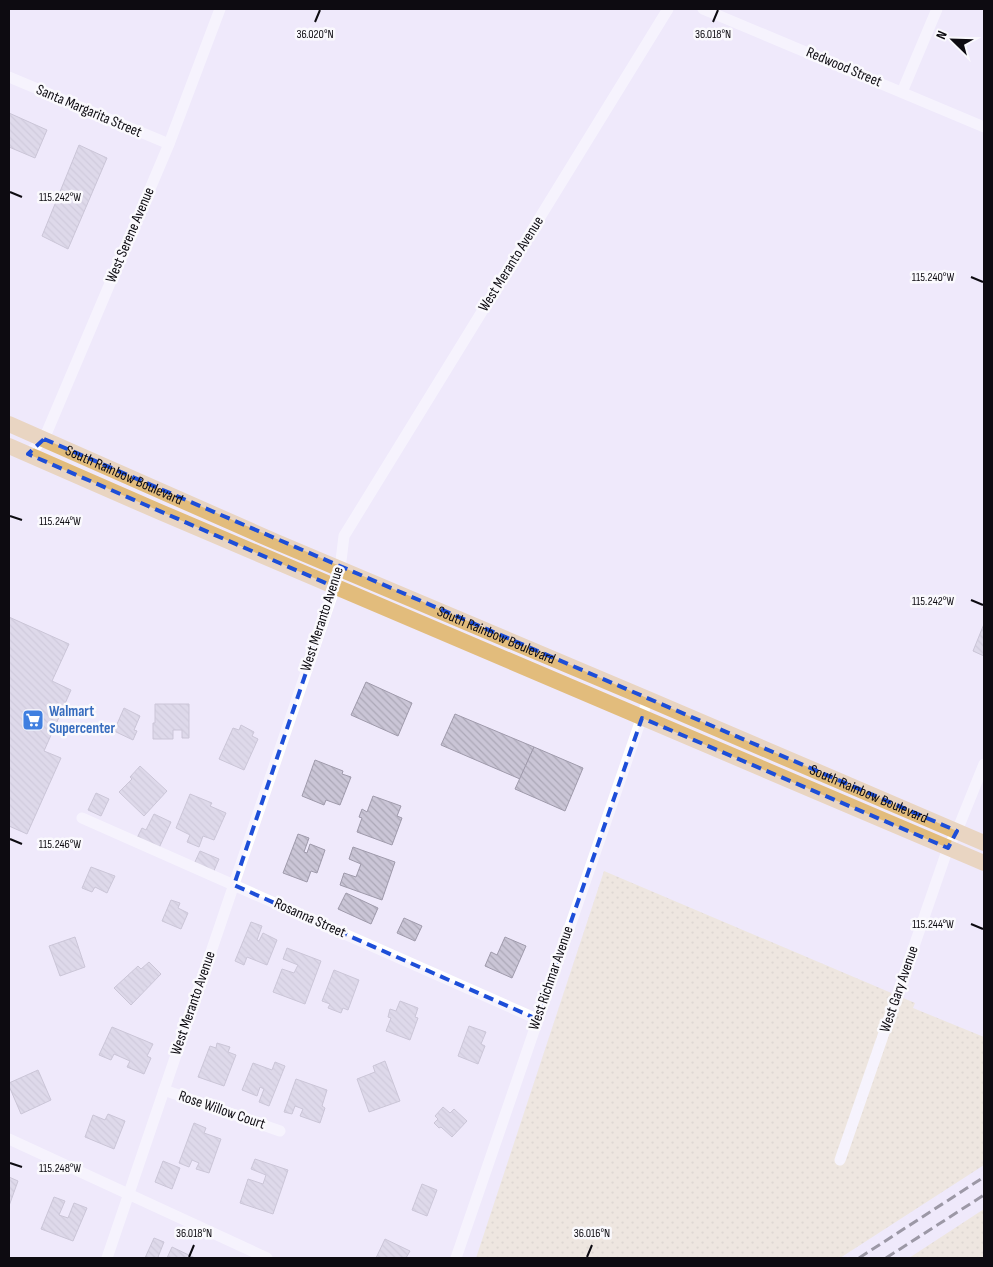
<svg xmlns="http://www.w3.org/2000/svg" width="993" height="1267" viewBox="0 0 993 1267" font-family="'Sofia Sans Condensed',sans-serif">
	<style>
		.sand { fill: url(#sand-dots) }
		.building { fill: url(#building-back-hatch); stroke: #9f9aab }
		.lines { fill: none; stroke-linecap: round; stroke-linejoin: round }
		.street { stroke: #fff; stroke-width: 11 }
		.primary { stroke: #e2bc7c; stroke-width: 16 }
		.rail { stroke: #39363f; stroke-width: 3; stroke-dasharray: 10 5; stroke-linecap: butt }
		.marked { fill: none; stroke: #1d4ed8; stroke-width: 4; stroke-dasharray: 10 6; stroke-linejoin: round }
		.ticks { fill: none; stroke: #0d0b11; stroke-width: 2 }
		.labels { text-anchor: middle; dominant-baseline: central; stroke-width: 5; stroke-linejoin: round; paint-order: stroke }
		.street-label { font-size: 15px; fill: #0d0b11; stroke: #faf9fd }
		.shop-label { font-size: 15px; font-weight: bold; fill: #366cbe; stroke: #faf9fd; text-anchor: start }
		.ticks-label { font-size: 12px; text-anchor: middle; fill: #0d0b11; stroke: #faf9fd; stroke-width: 5; stroke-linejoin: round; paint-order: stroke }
	</style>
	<defs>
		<pattern id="sand-dots" width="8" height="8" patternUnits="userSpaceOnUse" patternTransform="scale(1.25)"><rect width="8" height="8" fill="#ede3be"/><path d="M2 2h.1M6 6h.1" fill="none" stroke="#cac1a2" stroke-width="1.8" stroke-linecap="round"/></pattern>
		<pattern id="building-back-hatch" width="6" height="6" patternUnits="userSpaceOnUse" patternTransform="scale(1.25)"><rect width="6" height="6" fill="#cac5d6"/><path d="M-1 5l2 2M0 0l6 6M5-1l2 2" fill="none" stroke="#aca8b7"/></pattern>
	</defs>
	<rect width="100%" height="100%" fill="#efe9fb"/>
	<g class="sand">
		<path d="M604,871L915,1003L913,1008L984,1037V1165L840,1258H476Z"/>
		<path d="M984,1209V1258H909Z"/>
	</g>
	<g class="building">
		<path d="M9,113L47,130L35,158L9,147Z"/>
		<path d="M79,145L107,158L68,249L42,236Z"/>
		<path d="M9,617L69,644L52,681L71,690L44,751L61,758L27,834L9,826Z"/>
		<path d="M984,624V656L973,651Z"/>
		<path d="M366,682L412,703L398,736L351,715Z"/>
		<path d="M155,704H189V738H182V730H173V739H153V723H155Z"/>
		<path d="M124,708L140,716L134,730L137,731L133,740L114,731Z"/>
		<path d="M455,714L534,747L520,779L441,745Z"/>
		<path d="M241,725L254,732L252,736L258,739L244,770L219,759L233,728L239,730Z"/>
		<path d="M534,747L583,768L565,811L515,789Z"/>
		<path d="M315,760L343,771L342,774L351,777L340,805L326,800L324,805L302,796Z"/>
		<path d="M140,766L167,791L144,816L119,792L132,779L130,777Z"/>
		<path d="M96,793L109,799L101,816L88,810Z"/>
		<path d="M190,794L212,803L210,806L226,813L214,840L203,836L199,847L187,842L190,835L176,828Z"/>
		<path d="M373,796L401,806L397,816L402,818L392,845L357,832L362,818L359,817L362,809L367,812Z"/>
		<path d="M154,814L171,822L159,848L137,838L142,828L146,830Z"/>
		<path d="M298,834L309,838L304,852L307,853L310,844L325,850L317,873L311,871L307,882L283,873Z"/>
		<path d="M353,847L395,862L382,900L340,885L344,873L356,877L361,864L349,859Z"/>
		<path d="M200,851L219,859L213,873L194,864Z"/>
		<path d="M91,867L115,876L107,893L95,887L92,892L82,888Z"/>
		<path d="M346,893L378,908L371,924L338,909Z"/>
		<path d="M171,900L180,903L178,908L188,913L181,929L162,921Z"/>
		<path d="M404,918L422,926L415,941L397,933Z"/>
		<path d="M251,922L262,926L257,940L259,941L263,933L277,940L267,965L247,957L244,965L235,961Z"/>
		<path d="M75,937L85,967L60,976L49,946Z"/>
		<path d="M505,937L526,946L512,978L485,966L491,952L497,955Z"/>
		<path d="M287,948L321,961L305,1004L273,992L282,969L294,973L298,965L283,959Z"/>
		<path d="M149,962L161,974L131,1005L114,988L138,966L141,969Z"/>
		<path d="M334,970L359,980L348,1010L343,1008L341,1013L328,1008L330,1004L322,1001Z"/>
		<path d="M400,1001L418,1008L415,1017L418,1018L410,1040L386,1031L391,1018L388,1017L390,1009L396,1011Z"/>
		<path d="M469,1026L486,1032L481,1044L485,1046L478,1064L458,1056Z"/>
		<path d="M112,1027L153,1044L147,1056L151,1058L144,1074L127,1067L130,1061L114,1054L111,1060L99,1055Z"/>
		<path d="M217,1043L230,1047L228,1052L236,1055L224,1086L198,1077L210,1046L216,1048Z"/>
		<path d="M385,1061L400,1101L369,1112L357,1079L375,1072L373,1066Z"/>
		<path d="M275,1062L285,1066L269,1106L259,1102L264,1089L260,1087L257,1096L242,1090L253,1063L272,1070Z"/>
		<path d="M38,1070L51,1100L21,1114L9,1086V1083Z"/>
		<path d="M296,1079L327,1090L322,1106L325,1108L320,1123L300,1116L303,1109L295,1106L292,1114L284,1112Z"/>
		<path d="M443,1107L450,1113L454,1109L467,1121L452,1137L441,1127L439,1128L434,1123L438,1119L435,1116Z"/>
		<path d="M108,1114L125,1121L114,1149L85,1137L93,1115L105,1120Z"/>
		<path d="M194,1123L206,1128L204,1133L221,1139L209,1173L196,1169L199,1163L192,1160L189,1167L179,1163Z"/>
		<path d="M255,1159L288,1170L273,1214L240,1203L248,1179L263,1184L266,1175L251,1169Z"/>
		<path d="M163,1161L180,1168L172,1189L155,1182Z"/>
		<path d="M9,1177L18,1181L9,1206Z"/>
		<path d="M422,1184L437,1190L427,1216L412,1210Z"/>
		<path d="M54,1197L65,1201L59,1215L68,1218L74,1203L87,1208L73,1241L41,1229Z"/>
		<path d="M154,1238L164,1242L158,1257L161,1258H145Z"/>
		<path d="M385,1239L410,1251L406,1258H376Z"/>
		<path d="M172,1247L195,1258H167Z"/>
	</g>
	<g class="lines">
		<g class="street">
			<path d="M703,9L984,127"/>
			<path d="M9,77L169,144"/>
			<path d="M902,92L937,9"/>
			<path d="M28,454L44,439L169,144L220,9"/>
			<path d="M82,818L537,1019"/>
			<path d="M164,1090L280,1131"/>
			<path d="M9,1139L267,1258"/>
			<path d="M840,1160L948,848L957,831L984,764"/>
			<path d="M107,1258L335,587L340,569L344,536L668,9"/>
			<path d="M456,1258L648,699"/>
		</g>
		<g class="primary">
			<path id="s1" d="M9,424L274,541L648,699L984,843"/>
			<path d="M9,446L160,512L984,863"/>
		</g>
		<g class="rail">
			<path d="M859,1258L984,1177"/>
			<path d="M886,1258L984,1195"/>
		</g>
	</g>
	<path d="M0 0H993V1267H0ZM44,439L957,831L948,848L642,718L537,1019L234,885L335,587L28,454Z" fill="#efe9fb" fill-opacity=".55" fill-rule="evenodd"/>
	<path class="marked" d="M44,439L957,831L948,848L642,718L537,1019L234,885L335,587L28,454Z"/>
	<path class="ticks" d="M315,22L320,10M713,22L718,10M10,192L22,197M971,277L983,282M10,516L22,520M971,600L983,605M10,839L22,844M971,924L983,929M10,1163L22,1167M189,1257L194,1245M587,1257L592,1245"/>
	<defs>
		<g id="supermarket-square" transform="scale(1.125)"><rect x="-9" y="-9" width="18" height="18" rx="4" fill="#3f7fe0" stroke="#faf9fd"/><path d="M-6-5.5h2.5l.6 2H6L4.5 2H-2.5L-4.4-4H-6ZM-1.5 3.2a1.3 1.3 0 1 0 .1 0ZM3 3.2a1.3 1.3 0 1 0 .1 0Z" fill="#fff"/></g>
	</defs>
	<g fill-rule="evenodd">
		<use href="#supermarket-square" x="33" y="720"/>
	</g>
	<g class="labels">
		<g class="street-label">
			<text transform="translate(844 67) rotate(23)">Redwood Street</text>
			<text transform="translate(89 111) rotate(23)">Santa Margarita Street</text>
			<text transform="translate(130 235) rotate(-67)">West Serene Avenue</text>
			<text transform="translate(511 264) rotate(-58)">West Meranto Avenue</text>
			<text stroke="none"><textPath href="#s1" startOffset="126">South Rainbow Boulevard</textPath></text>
			<text transform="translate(322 619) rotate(-72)">West Meranto Avenue</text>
			<text stroke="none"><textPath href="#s1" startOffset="531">South Rainbow Boulevard</textPath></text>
			<text stroke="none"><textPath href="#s1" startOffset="936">South Rainbow Boulevard</textPath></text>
			<text transform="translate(310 918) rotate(24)">Rosanna Street</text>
			<text transform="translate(551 978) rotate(-71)">West Richmar Avenue</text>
			<text transform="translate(899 989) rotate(-71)">West Gary Avenue</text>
			<text transform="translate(193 1003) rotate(-71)">West Meranto Avenue</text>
			<text transform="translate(222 1110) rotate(19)">Rose Willow Court</text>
		</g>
		<g class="shop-label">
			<text x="49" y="711">Walmart<tspan x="49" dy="17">Supercenter</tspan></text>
		</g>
	</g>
	<g class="ticks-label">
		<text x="315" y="38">36.020°N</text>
		<text x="713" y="38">36.018°N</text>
		<text x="60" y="201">115.242°W</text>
		<text x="933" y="281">115.240°W</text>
		<text x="60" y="525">115.244°W</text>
		<text x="933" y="605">115.242°W</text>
		<text x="60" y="848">115.246°W</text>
		<text x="933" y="928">115.244°W</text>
		<text x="60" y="1172">115.248°W</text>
		<text x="194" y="1237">36.018°N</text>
		<text x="592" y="1237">36.016°N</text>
	</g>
	<rect width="993" height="1267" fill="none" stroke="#0d0b11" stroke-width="20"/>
	<g transform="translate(953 40) rotate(293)" stroke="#faf9fd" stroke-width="4" paint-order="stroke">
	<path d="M0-4L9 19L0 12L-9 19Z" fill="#0d0b11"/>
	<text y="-8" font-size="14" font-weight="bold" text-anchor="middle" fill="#0d0b11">N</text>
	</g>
</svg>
